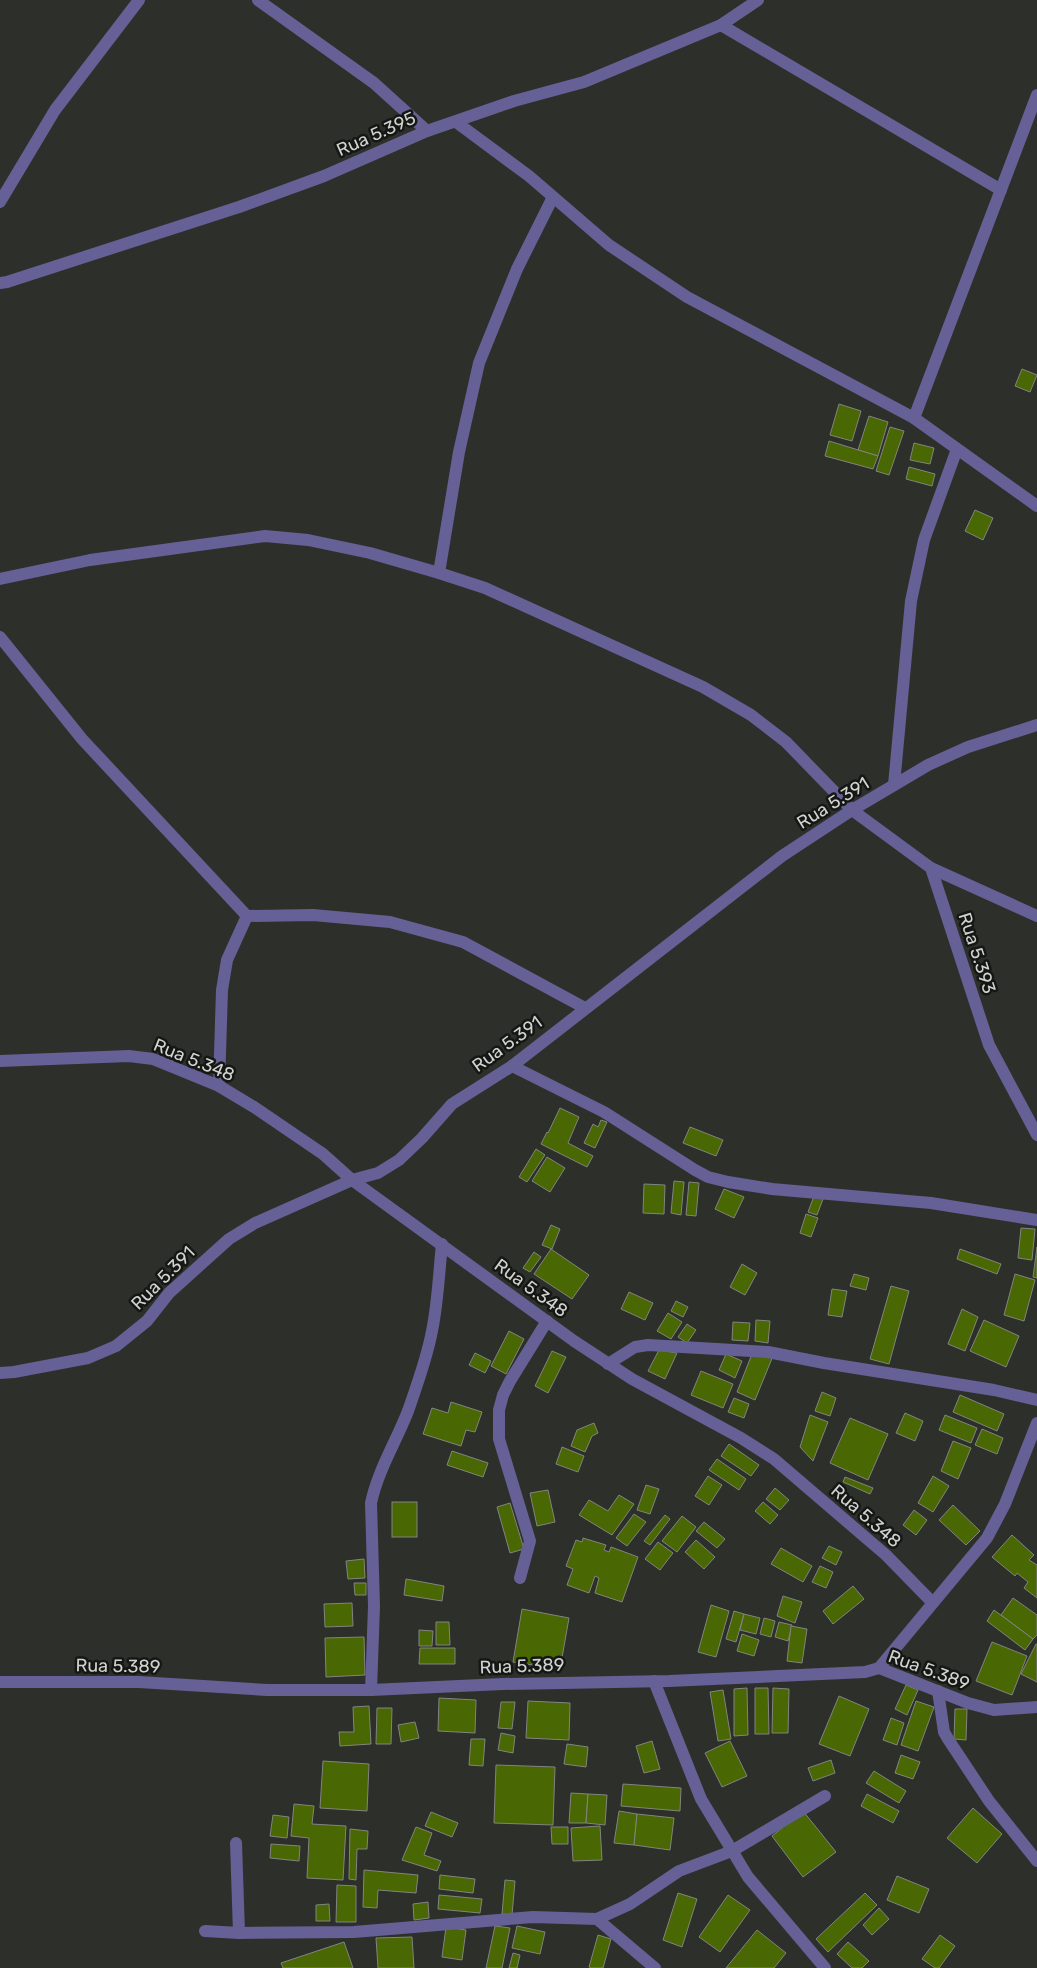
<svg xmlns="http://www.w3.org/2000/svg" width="1037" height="1968" viewBox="0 0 1037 1968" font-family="Rubik,sans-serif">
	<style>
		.building { fill: #496702; stroke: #82857f }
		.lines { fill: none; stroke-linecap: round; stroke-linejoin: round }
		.minor { stroke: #656095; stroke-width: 12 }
		.labels { text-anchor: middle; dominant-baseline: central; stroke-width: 5; stroke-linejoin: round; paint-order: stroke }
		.street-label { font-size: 18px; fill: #d2d3d0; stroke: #151714 }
	</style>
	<rect width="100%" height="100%" fill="#2d2f2a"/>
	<g class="building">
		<path d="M1022,369L1037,375L1030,392L1015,386Z"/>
		<path d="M839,404L861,411L852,441L830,435Z"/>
		<path d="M869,416L888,422L878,456L858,450Z"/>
		<path d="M890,427L904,431L889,475L876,471Z"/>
		<path d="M829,441L878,456L873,469L825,456Z"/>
		<path d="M914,443L934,448L930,464L910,460Z"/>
		<path d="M909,467L935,474L932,486L906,479Z"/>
		<path d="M975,510L993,518L983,540L965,531Z"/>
		<path d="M560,1108L579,1117L568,1143L593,1156L587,1167L541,1144L547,1132L548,1133Z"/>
		<path d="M601,1120L607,1122L595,1148L584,1143L593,1124L598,1127Z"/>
		<path d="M690,1127L723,1140L716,1156L683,1143Z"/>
		<path d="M536,1149L545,1155L527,1182L519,1177Z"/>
		<path d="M547,1157L565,1168L550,1192L532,1181Z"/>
		<path d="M674,1181L684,1182L681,1215L671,1213Z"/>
		<path d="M689,1182L699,1183L696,1216L686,1215Z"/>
		<path d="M644,1184L665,1185L664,1214L643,1213Z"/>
		<path d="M724,1189L744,1197L734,1218L715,1209Z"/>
		<path d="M814,1196L823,1199L817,1215L808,1212Z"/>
		<path d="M806,1214L818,1218L811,1237L800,1233Z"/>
		<path d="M551,1225L560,1229L552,1249L542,1245Z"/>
		<path d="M1021,1228L1035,1229L1032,1260L1018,1258Z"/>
		<path d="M1037,1247V1278L1033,1277Z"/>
		<path d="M551,1249L589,1275L572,1299L534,1274Z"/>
		<path d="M960,1249L1001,1264L997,1274L957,1259Z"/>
		<path d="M534,1252L541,1257L530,1272L523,1268Z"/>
		<path d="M742,1264L757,1273L745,1295L730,1287Z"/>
		<path d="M854,1274L869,1278L866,1290L850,1286Z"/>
		<path d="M1015,1274L1035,1280L1024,1321L1004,1315Z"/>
		<path d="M891,1286L909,1291L889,1364L870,1359Z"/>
		<path d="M832,1289L847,1291L842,1317L828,1315Z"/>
		<path d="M629,1292L653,1303L645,1320L621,1309Z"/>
		<path d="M676,1301L688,1307L683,1317L671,1311Z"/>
		<path d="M962,1309L978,1317L965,1351L948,1344Z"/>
		<path d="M668,1313L682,1322L671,1339L657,1331Z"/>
		<path d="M756,1320L770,1321L768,1343L755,1341Z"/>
		<path d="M984,1320L1019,1336L1006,1367L970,1351Z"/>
		<path d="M733,1322L750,1323L748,1341L732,1340Z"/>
		<path d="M687,1324L696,1330L687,1343L678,1337Z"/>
		<path d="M509,1331L524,1339L506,1374L491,1366Z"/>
		<path d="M659,1350L677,1353L665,1379L648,1371Z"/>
		<path d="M552,1351L566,1357L548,1393L535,1386Z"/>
		<path d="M475,1353L491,1361L485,1373L469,1365Z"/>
		<path d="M726,1354L742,1361L735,1378L719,1370Z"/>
		<path d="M752,1354L773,1356L755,1400L737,1392Z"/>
		<path d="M701,1371L733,1384L723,1408L691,1395Z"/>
		<path d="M822,1392L836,1398L830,1416L815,1411Z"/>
		<path d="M960,1395L1004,1414L997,1431L953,1412Z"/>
		<path d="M734,1398L749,1404L744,1418L728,1412Z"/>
		<path d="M451,1402L482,1412L475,1432L466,1430L461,1446L423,1434L432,1408L448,1413Z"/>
		<path d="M905,1413L923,1421L915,1441L896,1433Z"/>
		<path d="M810,1415L828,1422L813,1461L800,1447Z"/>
		<path d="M945,1415L977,1428L971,1443L939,1430Z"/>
		<path d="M850,1418L888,1434L868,1480L830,1463Z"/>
		<path d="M594,1423L598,1433L592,1436L585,1452L571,1446L577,1430Z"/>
		<path d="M982,1429L1003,1438L997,1454L975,1445Z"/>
		<path d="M953,1441L971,1448L958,1479L941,1471Z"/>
		<path d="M729,1444L759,1465L751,1476L721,1456Z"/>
		<path d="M562,1447L584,1456L578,1472L556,1464Z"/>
		<path d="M452,1451L488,1463L483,1477L447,1465Z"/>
		<path d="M717,1459L746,1479L739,1490L709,1470Z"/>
		<path d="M708,1476L722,1485L709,1505L695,1496Z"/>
		<path d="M933,1476L949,1486L933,1512L918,1503Z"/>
		<path d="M845,1477L873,1488L870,1494L843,1482Z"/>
		<path d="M646,1485L659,1489L650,1514L637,1510Z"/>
		<path d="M775,1488L789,1500L780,1510L766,1499Z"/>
		<path d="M548,1490L555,1522L537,1526L530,1493Z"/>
		<path d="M619,1495L634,1504L612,1535L579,1515L589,1500L608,1511Z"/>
		<rect x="392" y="1502" width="25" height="35"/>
		<path d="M763,1502L778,1515L770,1524L755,1511Z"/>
		<path d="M510,1503L524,1549L510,1553L497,1507Z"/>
		<path d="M953,1505L980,1531L966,1545L939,1520Z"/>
		<path d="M914,1510L927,1520L916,1535L903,1525Z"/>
		<path d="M634,1514L646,1522L627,1546L616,1538Z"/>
		<path d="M665,1515L670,1519L650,1545L644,1541Z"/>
		<path d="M682,1516L696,1527L677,1552L662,1541Z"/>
		<path d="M704,1522L725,1539L717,1548L696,1531Z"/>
		<path d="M1012,1535L1034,1555L1029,1560L1037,1565V1598L1024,1588L1028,1582L1017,1573L1015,1576L992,1557Z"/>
		<path d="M583,1538L606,1545L604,1550L609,1552L611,1547L638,1557L622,1602L595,1593L599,1578L595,1576L589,1593L567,1585L573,1569L566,1566L576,1540L582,1542Z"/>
		<path d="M696,1540L715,1557L704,1569L685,1552Z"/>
		<path d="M658,1542L673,1553L660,1570L645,1559Z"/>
		<path d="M829,1546L842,1552L836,1565L822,1558Z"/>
		<path d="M781,1548L812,1566L803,1582L771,1564Z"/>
		<path d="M364,1559L365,1578L348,1579L346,1561Z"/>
		<path d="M820,1566L833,1572L826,1588L812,1582Z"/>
		<path d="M406,1579L444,1586L442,1601L404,1595Z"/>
		<path d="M354,1583H366V1595H355Z"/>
		<path d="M853,1586L864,1599L833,1624L823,1611Z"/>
		<path d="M783,1596L802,1602L795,1623L777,1616Z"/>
		<path d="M1013,1598L1037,1615V1635L1033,1639L1001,1615Z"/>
		<path d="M352,1603L353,1626L325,1627L324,1604Z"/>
		<path d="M711,1605L729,1611L716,1657L698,1652Z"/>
		<path d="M522,1609L569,1618L560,1669L513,1662Z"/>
		<path d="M994,1610L1033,1639L1025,1650L987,1621Z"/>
		<path d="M734,1611L744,1614L736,1642L726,1639Z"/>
		<path d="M744,1614L760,1618L756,1634L740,1630Z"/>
		<path d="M764,1618L775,1621L771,1637L760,1634Z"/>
		<path d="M436,1622H449L450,1645H436Z"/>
		<path d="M779,1622L792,1625L788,1641L775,1637Z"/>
		<path d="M791,1626L807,1629L802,1663L787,1661Z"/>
		<path d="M419,1630L433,1631L432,1646H419Z"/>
		<path d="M742,1634L759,1640L754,1656L737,1651Z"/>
		<path d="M364,1637L365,1675L326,1677L325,1638Z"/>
		<path d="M992,1642L1027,1656L1012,1695L976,1681Z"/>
		<path d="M1036,1644H1037V1682L1021,1674Z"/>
		<path d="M420,1648H455V1664H419Z"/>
		<path d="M906,1685L918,1690L907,1715L895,1709Z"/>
		<path d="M747,1688L748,1735L734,1736V1689Z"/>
		<path d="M755,1688H768L769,1734H755Z"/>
		<path d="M773,1688L789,1689L788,1733H772Z"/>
		<path d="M723,1690L731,1739L718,1741L710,1692Z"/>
		<path d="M839,1696L869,1709L850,1756L819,1744Z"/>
		<path d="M439,1698L476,1700L475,1733L438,1731Z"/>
		<path d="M528,1701L570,1703L569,1740L526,1738Z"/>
		<path d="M916,1701L934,1707L918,1751L901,1745Z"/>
		<path d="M501,1702H515L512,1729L498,1728Z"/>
		<path d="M369,1706L371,1744L340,1746L339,1732H354L353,1707Z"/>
		<path d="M377,1708H392L391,1744H376Z"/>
		<path d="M955,1709H967L966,1740L954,1739Z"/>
		<path d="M891,1718L904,1723L897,1745L883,1740Z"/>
		<path d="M415,1722L419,1738L401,1742L398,1725Z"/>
		<path d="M501,1733L515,1736L513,1753L498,1750Z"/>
		<path d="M471,1739H485L483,1766L469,1765Z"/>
		<path d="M652,1741L660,1769L644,1773L636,1746Z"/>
		<path d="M730,1741L747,1776L722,1787L705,1753Z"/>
		<path d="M567,1744L588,1747L586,1767L564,1764Z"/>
		<path d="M901,1755L920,1762L913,1779L895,1773Z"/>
		<path d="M831,1760L835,1773L813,1781L808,1768Z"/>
		<path d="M323,1761L369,1764L367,1811L320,1808Z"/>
		<path d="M496,1765L555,1767L553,1825L494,1823Z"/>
		<path d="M874,1771L906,1791L899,1803L866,1783Z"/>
		<path d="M623,1784L681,1788L680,1811L621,1806Z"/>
		<path d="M571,1793L588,1794L586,1823H569Z"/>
		<path d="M588,1794L607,1795L605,1825L586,1823Z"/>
		<path d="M867,1794L899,1811L893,1823L861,1806Z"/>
		<path d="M294,1804L314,1806L312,1824L346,1826L343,1880L307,1878L309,1838L291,1836Z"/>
		<path d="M973,1808L1002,1834L977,1863L947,1838Z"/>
		<path d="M619,1811L637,1814L634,1845L614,1843Z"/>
		<path d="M803,1811L836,1852L803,1877L772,1836Z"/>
		<path d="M431,1812L458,1823L452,1837L425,1826Z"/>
		<path d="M637,1814L674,1818L670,1850L634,1845Z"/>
		<path d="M273,1815L289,1817L287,1838L270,1836Z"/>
		<path d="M600,1826L602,1860L573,1861L571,1828Z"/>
		<path d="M416,1827L432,1833L424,1855L441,1861L437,1871L402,1860Z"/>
		<path d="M551,1827H568V1844H552Z"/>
		<path d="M350,1829L368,1831L367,1849H357L356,1880L349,1879Z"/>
		<path d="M271,1844L300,1846L299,1861L270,1858Z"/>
		<path d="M364,1870L418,1875L416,1893L378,1890L377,1908L363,1907Z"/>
		<path d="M440,1875L475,1879L473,1893L439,1889Z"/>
		<path d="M897,1876L929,1889L919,1913L887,1900Z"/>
		<path d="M505,1880L515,1881L512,1915L502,1914Z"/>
		<path d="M337,1885L356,1886V1922H336Z"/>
		<path d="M678,1893L697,1899L682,1947L663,1940Z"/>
		<path d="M865,1893L877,1905L828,1952L816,1939Z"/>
		<path d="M439,1895L482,1899L480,1913L438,1909Z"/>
		<path d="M728,1895L750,1910L720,1952L699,1937Z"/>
		<path d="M428,1902L429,1918L414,1920L413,1904Z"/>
		<path d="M329,1904L330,1921H316V1905Z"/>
		<path d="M879,1908L889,1919L872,1935L863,1925Z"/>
		<path d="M495,1926L510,1928L502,1968H486Z"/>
		<path d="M517,1926L545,1932L540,1954L512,1948Z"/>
		<path d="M446,1927L466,1930L462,1960L442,1957Z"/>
		<path d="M757,1930L786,1953L774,1968H726Z"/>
		<path d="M598,1935L611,1939L603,1968H591L589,1967Z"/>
		<path d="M940,1935L955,1946L939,1968H935L922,1959Z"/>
		<path d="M412,1937L414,1968H378L376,1938Z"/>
		<path d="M344,1942L353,1968H283L281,1963Z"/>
		<path d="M848,1942L869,1961L862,1968H852L837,1954Z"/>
		<path d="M513,1953L520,1955L517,1968H509Z"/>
	</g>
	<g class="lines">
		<g class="minor">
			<path d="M258,0L374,83L427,131"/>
			<path d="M721,25L1001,190"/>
			<path d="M456,122L529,176L609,245L687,297L914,418L1037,506"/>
			<path d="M0,202L55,110L139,0"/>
			<path d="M0,283L7,282L239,207L324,176L427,131L514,101L584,82L721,25L758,0"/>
			<path d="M914,418L1037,95"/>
			<path d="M439,573L459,452L479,363L517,269L553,197"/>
			<path d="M0,579L90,560L265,536L308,540L370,553L439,573L485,588L703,687L751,715L786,742L852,810L931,868L989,1045L1037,1135"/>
			<path d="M0,637L82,739L247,916L313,915L390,922L463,942L585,1008"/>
			<path d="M894,785L911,601L924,540L957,449"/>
			<path d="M931,868L1037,916"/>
			<path d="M0,1061L129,1056L153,1059L219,1086L254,1107L323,1154L352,1180L574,1341L632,1379L741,1438L774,1459L886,1555L932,1602"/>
			<path d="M512,1066L604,1112L695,1170L708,1177L728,1182L772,1189L931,1203L1037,1220"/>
			<path d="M219,1086L222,990L227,960L247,916"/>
			<path d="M608,1364L635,1347L648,1345L768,1352L824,1363L994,1390L1037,1400"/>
			<path d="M0,1373L14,1372L88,1358L116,1346L147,1321L169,1293L229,1239L255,1223L352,1180L378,1173L399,1160L422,1138L452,1104L512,1066L782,856L852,810L928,765L968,747L1037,725"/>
			<path d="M520,1578L530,1541L499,1439V1410L503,1395L510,1381L547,1321"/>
			<path d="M879,1668L987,1538L1005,1504L1037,1423"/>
			<path d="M654,1681L701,1799L748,1877L825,1968"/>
			<path d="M0,1682H139L267,1690H371L503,1684L669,1681L865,1672L879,1668L968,1703L994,1710L1037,1707"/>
			<path d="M371,1690L374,1606L371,1503C378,1470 396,1442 408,1411C417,1385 427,1358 432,1331C438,1302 439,1272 442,1244"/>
			<path d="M938,1691L944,1732L948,1739L989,1801L1037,1861"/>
			<path d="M236,1843L239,1933"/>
			<path d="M597,1919L655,1968"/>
			<path d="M205,1931L239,1933L354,1932L533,1917L597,1919L630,1904L679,1871L732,1851L825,1796"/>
		</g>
	</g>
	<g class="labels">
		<g class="street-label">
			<text transform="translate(376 134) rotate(-24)">Rua 5.395</text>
			<text transform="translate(833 803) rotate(-32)">Rua 5.391</text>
			<text transform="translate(977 953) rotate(72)">Rua 5.393</text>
			<text transform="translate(507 1044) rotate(-36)">Rua 5.391</text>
			<text transform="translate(194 1060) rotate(22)">Rua 5.348</text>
			<text transform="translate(163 1278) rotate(-45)">Rua 5.391</text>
			<text transform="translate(531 1288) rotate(36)">Rua 5.348</text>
			<text transform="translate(866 1516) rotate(41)">Rua 5.348</text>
			<text transform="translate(118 1666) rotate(1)">Rua 5.389</text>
			<text transform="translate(522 1666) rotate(-2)">Rua 5.389</text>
			<text transform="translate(929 1670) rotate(20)">Rua 5.389</text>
		</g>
	</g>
</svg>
